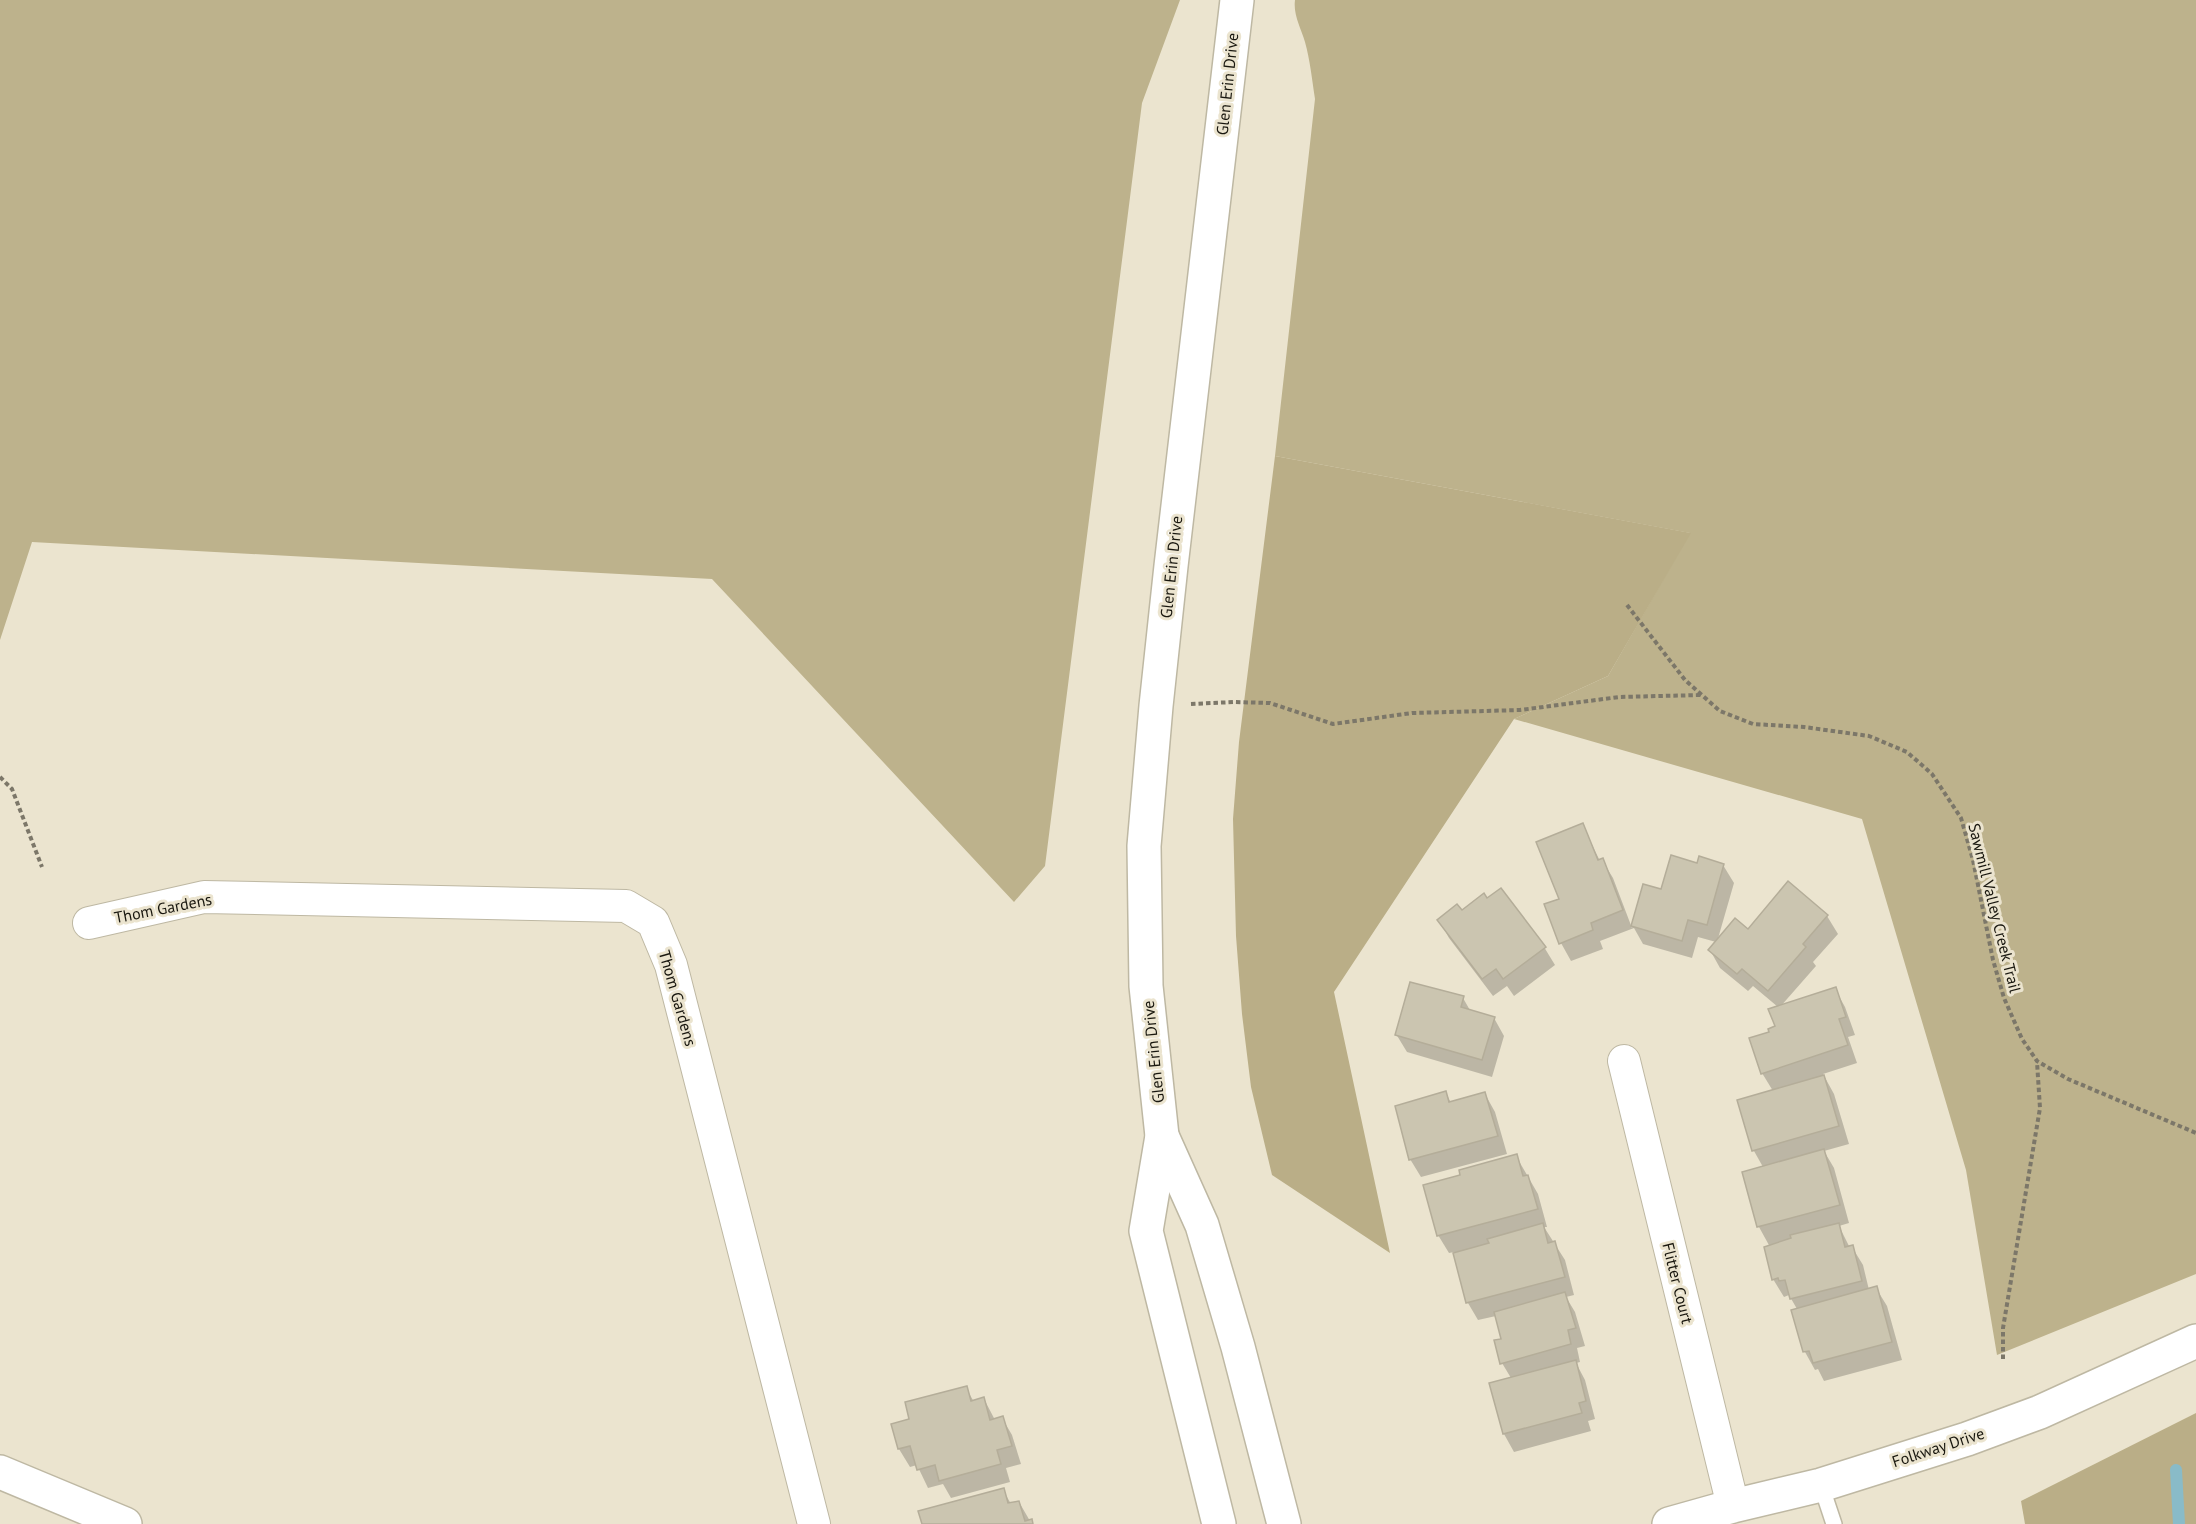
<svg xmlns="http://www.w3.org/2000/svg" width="2196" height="1524" viewBox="0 0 2196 1524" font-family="'PT Sans',sans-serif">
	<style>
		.green { fill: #bdb28c }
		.forest { fill: #baae87 }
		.shadow { fill: #0003 }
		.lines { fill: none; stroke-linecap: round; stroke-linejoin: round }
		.stream { stroke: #89bbc8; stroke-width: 12 }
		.building { fill: #cbc5b0; stroke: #b4ad99; stroke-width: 1.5 }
		.service-casing { stroke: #beb8a3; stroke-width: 18 }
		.minor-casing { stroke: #beb8a3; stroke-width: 34 }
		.tertiary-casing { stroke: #beb8a3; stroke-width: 36 }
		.path { stroke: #7c7769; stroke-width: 4; stroke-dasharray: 4.5 3; stroke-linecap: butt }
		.service { stroke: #fff; stroke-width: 15 }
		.minor { stroke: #fff; stroke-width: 32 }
		.tertiary { stroke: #fff; stroke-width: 33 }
		.labels { text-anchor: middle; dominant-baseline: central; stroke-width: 6; stroke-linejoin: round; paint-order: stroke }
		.street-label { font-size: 16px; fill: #18160e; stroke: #ebe4cf }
	</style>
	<rect width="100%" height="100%" fill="#ebe4cf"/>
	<g class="green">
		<path d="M0,0H1180L1142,103L1045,866L1014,902L712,579L32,542L0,640Z"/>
		<path d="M1295,0H2196V1274L1997,1355L1966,1170L1862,819L1514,719L1608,676L1690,533L1275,456L1315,99C1312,79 1310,60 1305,42C1301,28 1293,15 1295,0Z"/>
	</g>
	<g class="forest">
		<path d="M1275,456L1691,533L1608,676L1514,719L1334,992L1390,1253L1272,1175L1251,1087L1242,1014L1236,936L1233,819L1239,742Z"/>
		<path d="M2196,1413V1524H2025L2021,1501Z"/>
	</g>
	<g class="shadow">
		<path d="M1582,825L1600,861L1602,860L1613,878L1632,928L1644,886L1662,891L1698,865H1723L1734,883L1717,942L1748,931L1827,916L1838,934L1813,962L1816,966L1780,1007L1835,989L1845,1007L1855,1035L1848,1037L1857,1063L1823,1074L1834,1094L1849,1144L1824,1151L1834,1168L1849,1223L1839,1226L1850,1248L1852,1247L1863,1265L1869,1290L1876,1288L1887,1306L1902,1360L1824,1381L1818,1369L1815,1370L1805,1352L1793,1311L1797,1309L1789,1295L1784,1297L1773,1279L1770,1247L1759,1227L1743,1173L1763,1167L1754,1151L1773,1091L1762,1073L1771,1033L1777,1027L1778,1007L1753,986L1748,991L1720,968L1710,950L1716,942L1698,937L1692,958L1643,944L1634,928L1600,941L1603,949L1571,961L1561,943V900Z"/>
		<path d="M1462,912L1544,947L1555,965L1514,996L1507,986L1493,996L1449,938L1439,920Z"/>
		<path d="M1463,998L1471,1012L1494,1018L1504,1036L1492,1077L1407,1052L1396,1034Z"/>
		<path d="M1446,1093L1451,1103L1485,1094L1495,1112L1507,1154L1421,1177L1410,1159Z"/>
		<path d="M1516,1156L1538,1194L1547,1227H1544L1565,1260L1574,1295L1566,1297L1575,1312L1585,1346L1577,1348L1580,1362L1576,1363L1585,1380L1595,1419L1588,1421L1591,1431L1514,1452L1504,1434L1491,1384L1511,1378L1502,1363L1503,1340L1496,1316L1478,1320L1468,1303L1454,1252L1449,1253L1438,1235L1461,1176Z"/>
		<path d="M966,1388L974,1402L984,1399L995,1420L1002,1418L1012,1435L1021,1464L1006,1468L1010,1482L951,1498L943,1484L928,1488L917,1465L910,1467L899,1449L911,1420Z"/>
		<path d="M1003,1490L1011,1504L1019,1502L1030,1521L1033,1524H924Z"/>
	</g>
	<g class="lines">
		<path class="stream" d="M2176,1470L2179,1524"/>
	</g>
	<g class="building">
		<path d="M1583,823L1598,860L1603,858L1623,910L1591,923L1593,930L1559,944L1544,904L1559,899L1536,842Z"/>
		<path d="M1671,855L1697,863L1699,856L1724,864L1707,925L1688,920L1682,941L1631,926L1643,884L1661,889Z"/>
		<path d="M1788,881L1828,915L1803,944L1806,947L1768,991L1742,969L1737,974L1708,950L1735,918L1748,929Z"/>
		<path d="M1501,888L1546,947L1503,979L1496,969L1482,979L1437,920L1457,904L1462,910L1484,893L1487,898Z"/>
		<path d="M1410,982L1464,996L1461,1007L1495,1017L1482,1060L1395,1035Z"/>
		<path d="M1836,987L1846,1017L1839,1019L1848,1045L1761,1074L1749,1038L1769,1032L1768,1029L1775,1026L1768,1009Z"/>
		<path d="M1824,1075L1839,1126L1752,1151L1737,1100Z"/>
		<path d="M1446,1091L1449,1102L1485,1092L1498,1136L1409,1160L1395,1106Z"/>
		<path d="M1824,1149L1840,1205L1757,1227L1742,1172Z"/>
		<path d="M1517,1154L1523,1176L1528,1175L1538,1209L1437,1236L1423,1185L1460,1175L1459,1170Z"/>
		<path d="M1543,1223L1548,1243L1555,1241L1565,1277L1466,1303L1453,1253L1489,1243L1487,1239Z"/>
		<path d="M1839,1223L1845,1247L1853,1245L1862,1281L1790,1299L1785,1280L1779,1281L1778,1278L1772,1280L1764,1247L1791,1238L1790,1235Z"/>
		<path d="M1877,1286L1892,1342L1813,1363L1809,1351L1803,1352L1791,1310Z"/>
		<path d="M1565,1292L1576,1328L1568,1330L1571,1344L1500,1364L1494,1340L1501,1339L1494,1312Z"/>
		<path d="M1576,1360L1586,1401L1579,1403L1582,1413L1503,1434L1489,1383Z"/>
		<path d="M967,1386L971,1401L984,1397L990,1420L1003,1416L1012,1446L997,1450L1001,1464L939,1481L935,1465L917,1470L910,1446L898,1449L891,1424L909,1419L905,1402Z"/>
		<path d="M1004,1488L1008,1503L1019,1501L1025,1521L1032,1519L1033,1524H922L918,1511Z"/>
	</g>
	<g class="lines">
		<g class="service-casing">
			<path id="service" d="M1821,1485L1834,1524"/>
		</g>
		<g class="minor-casing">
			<g id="minor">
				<path d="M89,923L204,897L626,906L653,922L671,965L814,1524"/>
				<path d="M1624,1061L1733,1506"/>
			</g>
		</g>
		<g class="tertiary-casing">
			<g id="tertiary">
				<path d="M1162,1136L1202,1225L1238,1347L1284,1524"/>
				<path d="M0,1472L125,1524"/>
				<path d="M1219,1524L1146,1231L1162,1136L1146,986L1144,846L1156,706L1171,566L1237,0"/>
				<path d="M1669,1524L1733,1506L1821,1485L1967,1439L2040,1412L2196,1341"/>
			</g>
		</g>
		<g class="path">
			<path d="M1627,605L1685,680L1720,711L1753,724L1804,727L1869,736L1907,752L1932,774L1961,818L1973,860L1993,960L2004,998L2022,1039L2037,1061L2068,1079L2196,1133"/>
			<path d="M1191,704L1234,702L1270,703L1333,724L1412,713L1520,710L1619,697L1701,695"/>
			<path d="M0,777L12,789L42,867"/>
			<path d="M2003,1359V1328L2040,1108L2037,1062"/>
		</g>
		<use href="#service" class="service"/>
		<use href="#minor" class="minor"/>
		<use href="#tertiary" class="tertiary"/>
	</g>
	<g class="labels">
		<g class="street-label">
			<text transform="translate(1227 84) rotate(-84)">Glen Erin Drive</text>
			<text transform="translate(1171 567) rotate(-84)">Glen Erin Drive</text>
			<text transform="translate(163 908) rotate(-11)">Thom Gardens</text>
			<text transform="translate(1995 908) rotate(76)">Sawmill Valley Creek Trail</text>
			<text transform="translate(678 998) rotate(74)">Thom Gardens</text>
			<text transform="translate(1153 1052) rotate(-96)">Glen Erin Drive</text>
			<text transform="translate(1678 1283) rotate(76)">Flitter Court</text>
			<text transform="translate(1938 1447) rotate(-18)">Folkway Drive</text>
		</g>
	</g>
</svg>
